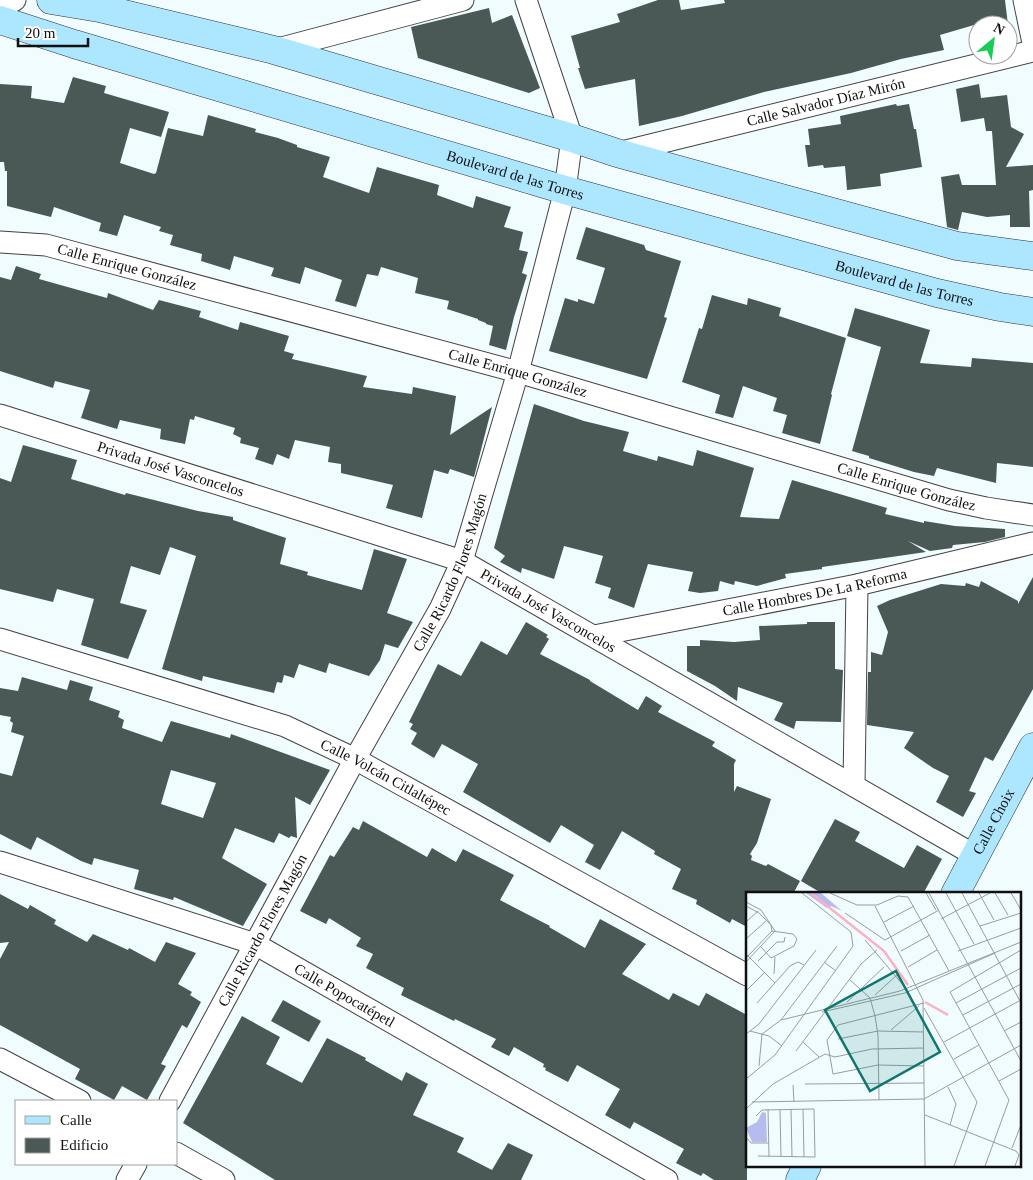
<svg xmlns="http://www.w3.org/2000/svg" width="1033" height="1180" viewBox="0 0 1033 1180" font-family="'Times New Roman',serif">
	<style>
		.building { fill: #4a5955; fill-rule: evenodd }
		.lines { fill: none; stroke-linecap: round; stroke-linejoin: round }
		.street-casing { stroke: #424242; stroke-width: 23 }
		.secondary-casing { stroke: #313131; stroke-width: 29 }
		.street { stroke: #fff; stroke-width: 21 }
		.secondary { stroke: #ace7ff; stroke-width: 28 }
		.labels { text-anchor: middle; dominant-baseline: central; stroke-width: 5; stroke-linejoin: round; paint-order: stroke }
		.street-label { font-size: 15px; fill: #0f0f0f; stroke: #fff }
		.inset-river { fill: none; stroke: #fcb0c1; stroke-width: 2.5 }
		.inset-road { fill: none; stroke: #979d9f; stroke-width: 1 }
		.view { fill: #0f766e; fill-opacity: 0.15; stroke: #0f766e; stroke-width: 2.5 }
		.inset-edge { fill: none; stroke: #0f0f0f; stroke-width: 2.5 }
	</style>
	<rect width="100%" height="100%" fill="#f1fcff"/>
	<g class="building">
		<path d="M658,0H679L681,10L725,3L724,0H1005L1008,25H974L940,35L944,50L901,59L851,73L764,92L682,116L639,126L635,79L585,89L578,68H580L571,36L620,22L617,14Z"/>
		<path d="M489,8L492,23L512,15L540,88L529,93L418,58L411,27Z"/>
		<path d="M73,77L106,86L104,93L169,112L161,137L130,128L120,163L154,174L156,173L168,128L203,136L208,115L256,129L255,132L278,138L297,145V147L330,157L323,177L369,193L377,167L439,185L437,195L473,208L476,196L511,207L504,227L523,232L519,250L528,252L522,273L527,275L514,317L506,350L489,345L493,326L486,324V323L478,320V319L447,309L449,301L415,293L418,278L381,267L378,276L367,274L356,307L335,301L342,280L305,267L300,284L271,276L274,268L234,256L230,270L201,261L202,254L170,245L173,235L159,231L161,227L124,215L117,236L99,231L101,223L54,207L51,217L7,206V171H5L4,162H0V84L32,86L31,98L64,103Z"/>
		<path d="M979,84L981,98L1007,95L1011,127L1024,134L1006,167L1033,165V190L1029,191L1030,227H1010V215L987,217L962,212L958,230L947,227L941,177L959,174L962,185H996L992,131H986L984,118L961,122L956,89Z"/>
		<path d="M896,104L897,106L909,104L914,129H916L922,167L880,174L881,186L847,190L845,166L824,168L823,165L808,167L805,145H810L808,129L841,124L840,116Z"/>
		<path d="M586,227L644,245L646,250L681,261L664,317L667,318L647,379L549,351L565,298L578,302V299L594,304L605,268L576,259Z"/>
		<path d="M16,266L41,274L39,279L107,298L108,293L153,310L159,300L201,311L199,317L238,330L240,322L289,336L284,351L294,354L292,359L367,376L363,387L412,394L413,387L456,396L450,435L492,407L474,477L450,469L448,474L434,470L422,518L386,508L393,485L341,473V464L328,462L330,447L295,440L289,459L277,454L273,465L255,459L259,448L240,443L241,438L233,434L235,428L195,416L194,420L190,419L185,444L160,439L161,429L120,420L117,429L81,418L90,390L55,381L53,388L0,371V277L11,280Z"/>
		<path d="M712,295L747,305L748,298L781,308L779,316L846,338L831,394L832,395L820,444L782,433L787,415L773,411L777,398L743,386L733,418L715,413L720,395L682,382L699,328L702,329Z"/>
		<path d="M855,308L930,330L920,363L971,367L972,358L1033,363V467L997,463L996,483L937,468L934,476L914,472L869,458V456L852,451L881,347L847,336Z"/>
		<path d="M534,404L584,421L629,432L623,451L657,461L658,456L693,466L697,450L754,468L740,517L779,519L792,480L887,508L885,514L924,523V521L955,526L1005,529V537L985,542L953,545L952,548L930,551L908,541L926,552L822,567V569L785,574L786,578L757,586L735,581L734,585L720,581L718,591L700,593L688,591L693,572L648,564L634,608L608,598L611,588L595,583L603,556L564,546L554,579L522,568L521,573L500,562L505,556L494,548Z"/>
		<path d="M23,445L77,460L71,479L125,495L126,493L198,511L233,517V520L286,538L280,564L308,572L307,575L362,590L374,549L407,559L387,613L413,622L398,648L385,644L380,660L369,676L329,663L326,673L299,664L294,678L284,675L282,683L277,682L274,693L203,676L202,681L162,669L196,556L170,547L160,575L131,566L120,603L147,610L128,659L81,645L94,599L57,589L53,602L0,589V478L11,482Z"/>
		<path d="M1033,577V689L993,761L985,757L969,791L976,793L963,817L936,802L949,776L933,768L904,748L914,732L867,725L868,672H871V652L882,655L888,632L877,606L890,600L941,584L965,586L966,583L979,587L981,581L1018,601V604Z"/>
		<path d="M526,622L548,635L546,637L549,639L540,654L590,680V681L638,710L646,696L662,706L658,712L715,742L712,746L736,760L734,764V792L737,786L771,799L757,843L750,854L752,856L751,860L766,866L768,864L800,881L793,894H747V927L732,919L730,923L696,904L697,900L672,889L681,869L654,854L655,851L622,831L600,870L585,862L594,845L561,825L550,843L463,792L478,764L442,744L434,758L411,744L417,733L410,729L413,724L409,722L438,664L461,676L481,641L507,655Z"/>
		<path d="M807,622H835V669L843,670L841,722L796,721L794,729L774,720L783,703L738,687L737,701L715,686L687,671V646H700V640L734,642L760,640L759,626L807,624Z"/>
		<path d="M22,677L67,690L70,680L93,687L89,700L120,711L118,717L124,720L122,728L162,742L171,721L230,738L231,734L330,770L310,805L295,797L297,838L291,836L289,838L279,833L274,843L235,828L222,858L267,884L243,926L174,897L173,900L134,889L139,870L94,858L92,865L81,861L37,837L31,850L0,834V773L12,776L24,736L11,732L13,723L10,721L11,717L0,715V688L18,691ZM171,770L216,783L203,818L161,804Z"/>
		<path d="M835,819L860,832L855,841L904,868L917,845L942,859L923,894H823L801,881Z"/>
		<path d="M363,821L427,857L432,848L456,862L463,849L514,875L500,900L550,926L549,927L585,948L600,919L646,944L622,974L669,1000L673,993L699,1006L706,993L747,1015V1180H714L703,1173L701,1176L676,1163L684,1149L634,1122L630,1129L605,1115L620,1089L577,1065L568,1082L545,1070L546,1068L543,1067L544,1064L514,1047L509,1056L491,1047L496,1039L455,1019L454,1021L401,995L404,988L366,968L373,954L356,946L361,938L329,918L326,924L300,911L330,855L334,857L353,827L359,830Z"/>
		<path d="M0,894L28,909L30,905L56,920L54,924L87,942L93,934L128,950L129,948L155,962L166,942L196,953L178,984L192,992L190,995L201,1002L187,1028L182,1025L161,1064L166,1066L147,1100L122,1086L114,1100L75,1079L80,1069L0,1025V959L9,942L0,943Z"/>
		<path d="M283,1000L321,1021L309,1042L271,1021Z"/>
		<path d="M242,1016L280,1037L266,1064L302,1083L327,1038L366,1058L365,1060L402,1081L406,1072L428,1084L413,1115L464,1138L457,1152L492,1170L508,1143L533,1155L521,1180H275L183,1123Z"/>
	</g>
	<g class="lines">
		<g class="street-casing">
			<g id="street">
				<path d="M1024,0L1033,43"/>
				<path d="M0,8L15,0"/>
				<path d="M274,50L463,0"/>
				<path id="s1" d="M618,153L1033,51"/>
				<path id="s2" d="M0,242L46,245L518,372L949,500L986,508L1033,515"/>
				<path id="s3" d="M0,415L462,561L976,856"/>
				<path id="s4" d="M594,636L857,585L1033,543"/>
				<path id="s5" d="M0,639L285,726L355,759L747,975"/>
				<path d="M854,785L857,585"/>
				<path id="s6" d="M0,862L255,944L667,1180"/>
				<path d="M0,1059L80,1101"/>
				<path id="s7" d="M170,1101L355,759L440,609L462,561L518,372L565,190L572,138L526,0"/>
				<path d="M176,1153L224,1180"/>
				<path d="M127,1180L136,1164"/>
			</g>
		</g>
		<g class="secondary-casing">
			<g id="secondary">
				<path d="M51,0L99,8L274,50L572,138L617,153L957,246L1033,256"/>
				<path id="s8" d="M0,20L74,44L565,190L937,293L1000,307L1033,312"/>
				<path id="s9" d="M955,894L1033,747"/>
				<path d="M800,1180L807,1166"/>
			</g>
		</g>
		<use href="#street" class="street"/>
		<use href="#secondary" class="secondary"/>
	</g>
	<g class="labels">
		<g class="street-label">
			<text stroke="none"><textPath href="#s1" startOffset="214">Calle Salvador Díaz Mirón</textPath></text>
			<text stroke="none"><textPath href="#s8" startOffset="538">Boulevard de las Torres</textPath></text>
			<text stroke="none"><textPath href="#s2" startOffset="130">Calle Enrique González</textPath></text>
			<text stroke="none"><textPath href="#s8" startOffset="942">Boulevard de las Torres</textPath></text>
			<text stroke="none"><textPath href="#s2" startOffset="535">Calle Enrique González</textPath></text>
			<text stroke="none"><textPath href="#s3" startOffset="179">Privada José Vasconcelos</textPath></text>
			<text stroke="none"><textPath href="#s2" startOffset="940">Calle Enrique González</textPath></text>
			<text stroke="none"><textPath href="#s7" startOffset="599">Calle Ricardo Flores Magón</textPath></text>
			<text stroke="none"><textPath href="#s4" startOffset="225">Calle Hombres De La Reforma</textPath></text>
			<text stroke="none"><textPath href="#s3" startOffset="584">Privada José Vasconcelos</textPath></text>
			<text stroke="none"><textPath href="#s5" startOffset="411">Calle Volcán Citlaltépec</textPath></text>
			<text stroke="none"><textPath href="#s9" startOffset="82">Calle Choix</textPath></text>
			<text stroke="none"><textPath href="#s7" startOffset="194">Calle Ricardo Flores Magón</textPath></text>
			<text stroke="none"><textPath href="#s6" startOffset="371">Calle Popocatépetl</textPath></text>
		</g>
	</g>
	<g transform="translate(746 892)">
		<rect width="275" height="275" fill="#f1fcff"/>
		<path d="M60,1H75L96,19L85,14L81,16ZM16,220L20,221L21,250H6L0,236L11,230Z" fill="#b6bcee"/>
		<path class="inset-river" d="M65,1L138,59L162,93M179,110L202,123"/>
		<path class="inset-road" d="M84,1L111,13H131L152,4L162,5L203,79M180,1L190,18M183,1L275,169M200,1L228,52M216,1L275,111M233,1L248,28M249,1L262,23M265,1L275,18M0,10L15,18L29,39L0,70M0,14L13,21L25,33L26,39M129,14L177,108L179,274M99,21L139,48L193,18M195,27L244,1M0,30L12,19M138,30L168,14M234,34L275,21M0,47L21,28M119,48L163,100M14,54L25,66M155,59L184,43M212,59L275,36M0,62L29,91M0,66L26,39M25,66L48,54L51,47L47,42L26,39M12,69L31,50H38L39,45M78,70L90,79M162,75L191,58M28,82L29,65M103,87L124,106L129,124L132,143L133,208M0,99L18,81M129,103L152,82M101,110L138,75M11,111L44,74L52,70L58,73M178,111L92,133L81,148L87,182L132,173L178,174M210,111L275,76M82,116L115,72L131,58M178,116L231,210L208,274M76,120L159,101L249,61M217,123L275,92M35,128L154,99L275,50M145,138L173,114M4,139L23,144L36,154M258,139L275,130M0,142L13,132L70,58M16,142L35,128L91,54M92,147L132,139L178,140M57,150L73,165M198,150L273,109M50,159L79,120M208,167L233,153M13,174L16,142M0,187L29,163L107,54L105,40L56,1M253,189L275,177M59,192L178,191M47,193L48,210M202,195L210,212L204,233M6,210L178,207L275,153M0,217L27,192L79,162L89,165L126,157L178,156M22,217L23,265M45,217L46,265M57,217L58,265M34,218L35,265M179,223L270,259L273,263L269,274M10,224L16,218L68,217L69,265M0,245L5,251H23M266,256L275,233M12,264L69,265M239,274L263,208L204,100L275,58"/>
		<path class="view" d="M150,79L194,160L124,199L79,118Z"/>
		<rect width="275" height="275" class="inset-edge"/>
	</g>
	<rect x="15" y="1100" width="162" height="65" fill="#ffffff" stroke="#9f9f9f"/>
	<rect x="25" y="1116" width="25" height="8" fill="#ace7ff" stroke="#9f9f9f"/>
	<text x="60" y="1125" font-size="15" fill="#0f0f0f">Calle</text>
	<rect x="25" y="1138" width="25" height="15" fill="#4a5955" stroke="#9f9f9f"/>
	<text x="60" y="1150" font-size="15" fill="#0f0f0f">Edificio</text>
	<g transform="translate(993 40) rotate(29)"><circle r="24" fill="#ffffff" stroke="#9f9f9f"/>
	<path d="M0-4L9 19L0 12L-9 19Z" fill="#19cc58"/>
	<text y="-8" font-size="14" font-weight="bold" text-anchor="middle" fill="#0f0f0f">N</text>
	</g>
	<path d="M18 38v8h70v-8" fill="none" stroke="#0f0f0f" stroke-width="2.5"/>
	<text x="25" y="38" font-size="15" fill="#0f0f0f" stroke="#ffffff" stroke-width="4" paint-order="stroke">20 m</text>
</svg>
